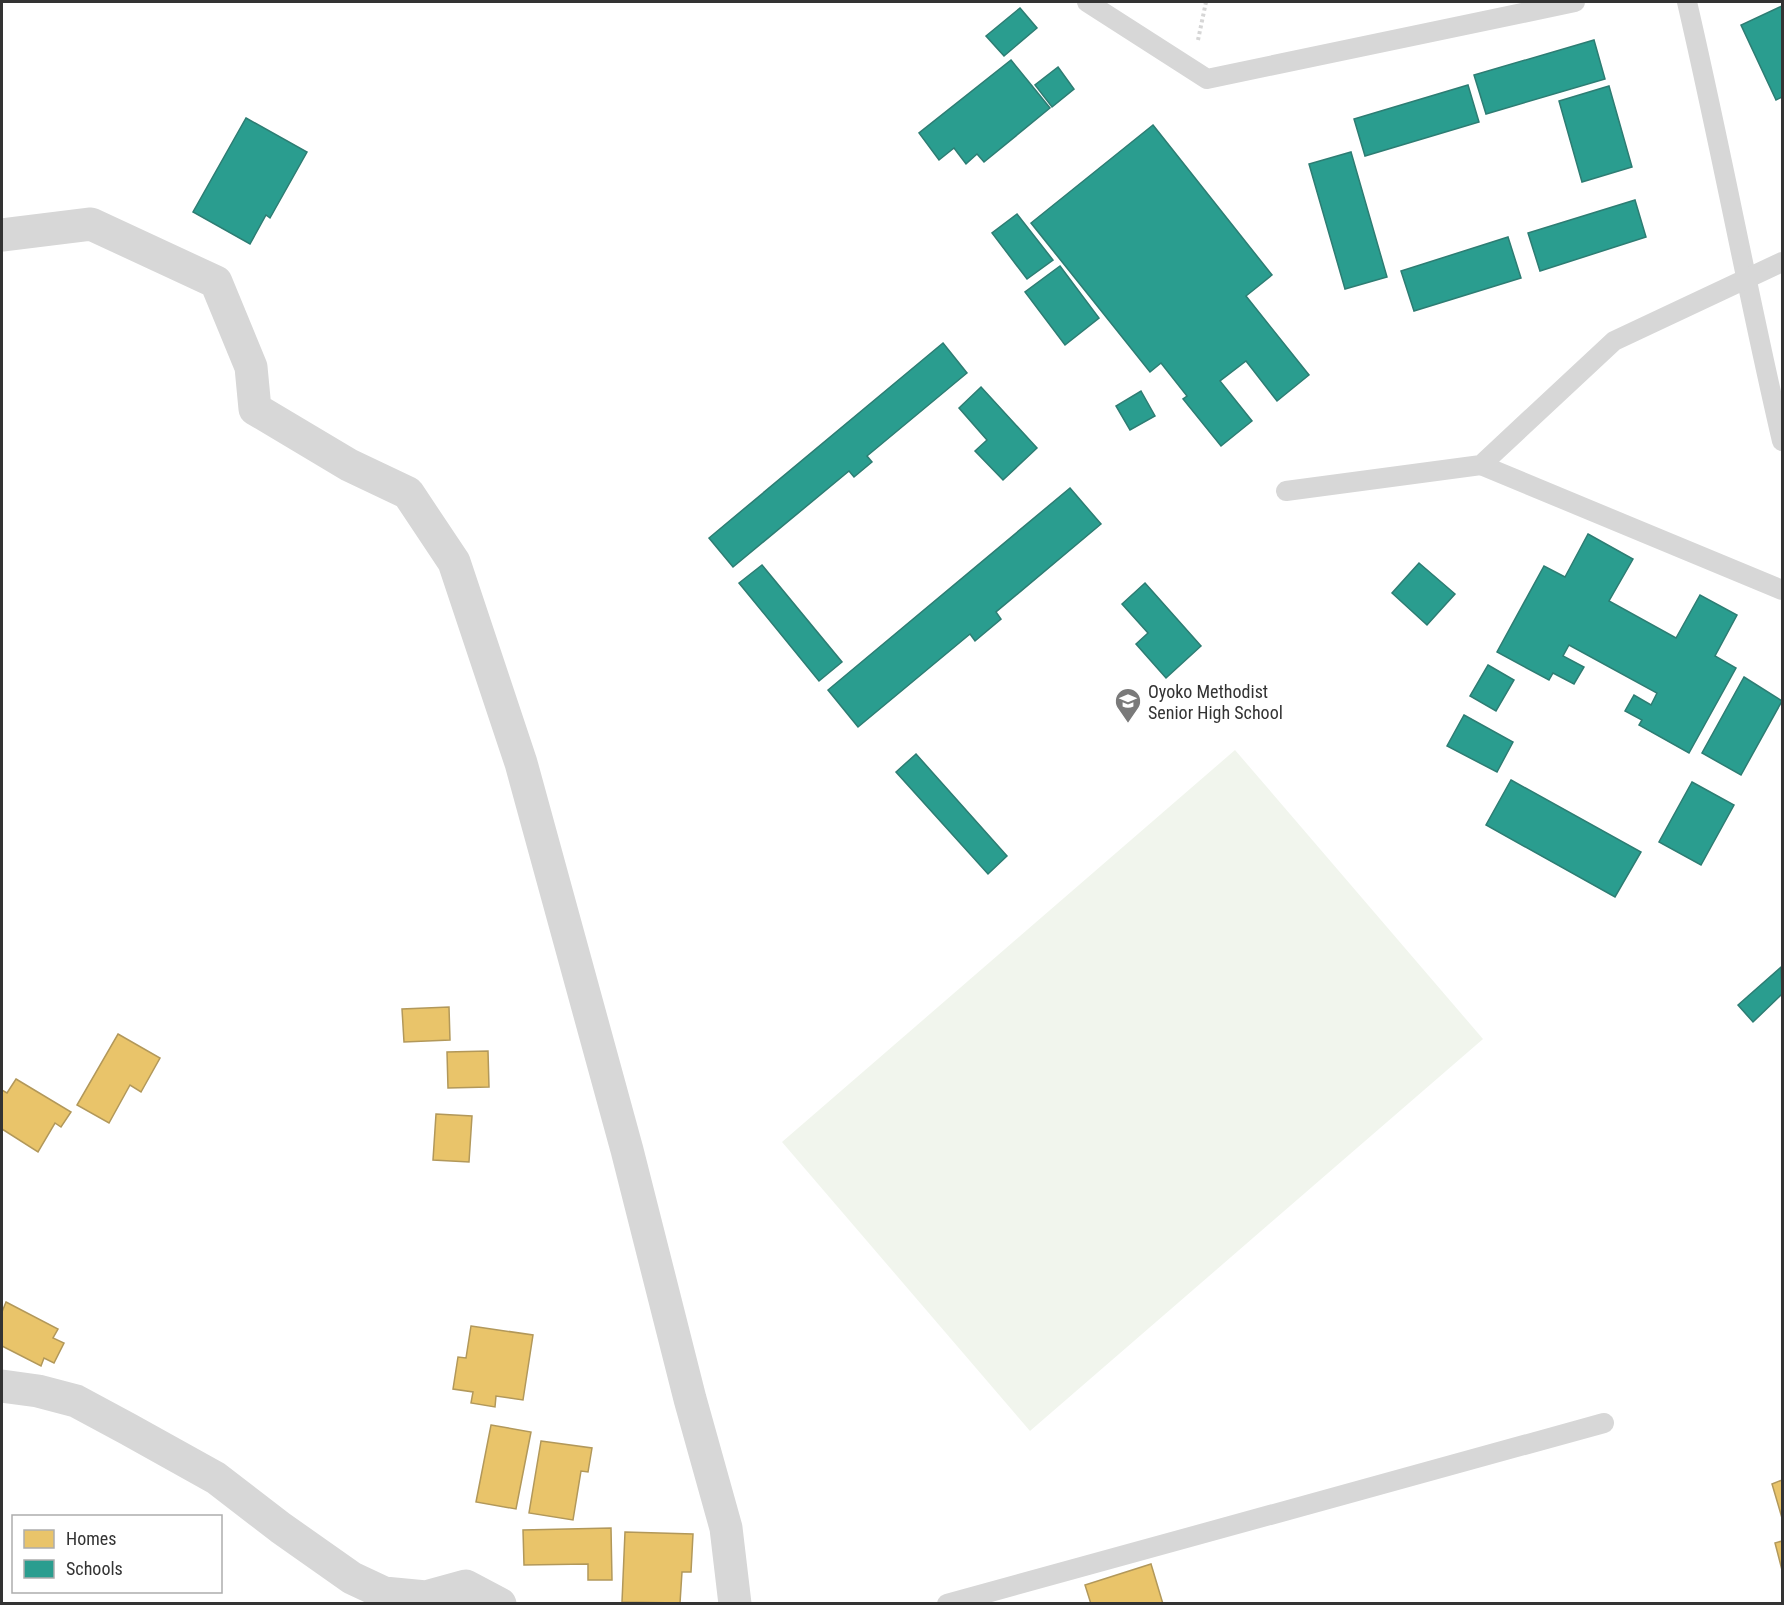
<svg xmlns="http://www.w3.org/2000/svg" width="1784" height="1605" viewBox="0 0 1784 1605" font-family="'Roboto Condensed',sans-serif">
	<style>
		.green { fill: #f1f5ed }
		.homes { fill: #e9c46a; stroke: #b2985a; stroke-width: 1.5 }
		.schools { fill: #2a9d8f; stroke: #2d7d73; stroke-width: 1.5 }
		.lines { fill: none; stroke-linecap: round; stroke-linejoin: round }
		.path { stroke: #d6d6d6; stroke-width: 4; stroke-dasharray: 3 3; stroke-linecap: butt }
		.service { stroke: #d7d7d7; stroke-width: 20 }
		.minor { stroke: #d7d7d7; stroke-width: 33 }
		.labels { text-anchor: middle; dominant-baseline: central; stroke-width: 6; stroke-linejoin: round; paint-order: stroke }
		.poi-label { font-size: 18px; fill: #333; stroke: #fff; text-anchor: start }
	</style>
	<rect width="100%" height="100%" fill="#fff"/>
	<path class="green" d="M1235,750L1483,1039L1030,1431L782,1142Z"/>
	<g class="homes">
		<path d="M449,1007L450,1040L404,1042L402,1009Z"/>
		<path d="M118,1034L160,1058L141,1092L130,1085L109,1123L77,1105Z"/>
		<path d="M488,1051L489,1087L448,1088L447,1052Z"/>
		<path d="M16,1079L71,1112L61,1127L55,1123L38,1152L2,1129V1090L7,1093Z"/>
		<path d="M436,1114L472,1116L469,1162L433,1160Z"/>
		<path d="M6,1302L58,1329L53,1338L64,1343L54,1363L44,1358L41,1366L2,1346V1312Z"/>
		<path d="M471,1326L533,1335L523,1400L496,1396L495,1407L471,1403L473,1392L453,1389L458,1357L466,1358Z"/>
		<path d="M491,1425L531,1432L516,1509L476,1502Z"/>
		<path d="M541,1441L592,1448L588,1472L581,1471L573,1520L529,1513Z"/>
		<path d="M1782,1480V1518L1772,1484Z"/>
		<path d="M611,1528L612,1580H588V1564L524,1565L523,1530Z"/>
		<path d="M625,1532L693,1534L691,1572H682L680,1603L622,1602Z"/>
		<path d="M1782,1541V1570L1775,1543Z"/>
		<path d="M1151,1564L1163,1604H1091L1085,1585Z"/>
	</g>
	<g class="schools">
		<path d="M1782,6V97L1776,100L1741,25Z"/>
		<path d="M1020,8L1037,28L1004,56L986,36Z"/>
		<path d="M1594,40L1605,79L1486,114L1474,75Z"/>
		<path d="M1011,60L1050,108L984,162L977,154L966,164L954,148L939,160L919,133Z"/>
		<path d="M1058,67L1074,89L1052,107L1035,85Z"/>
		<path d="M1468,85L1479,122L1365,156L1354,119Z"/>
		<path d="M1609,86L1632,167L1582,182L1559,101Z"/>
		<path d="M246,118L307,152L270,218L266,215L250,244L193,212Z"/>
		<path d="M1153,125L1272,275L1246,296L1309,375L1277,401L1246,361L1220,381L1252,421L1221,446L1183,399L1187,396L1161,363L1150,372L1031,223Z"/>
		<path d="M1351,152L1387,277L1345,289L1309,164Z"/>
		<path d="M1635,200L1646,237L1540,271L1528,233Z"/>
		<path d="M1017,214L1053,260L1027,279L992,233Z"/>
		<path d="M1508,237L1521,278L1414,311L1401,271Z"/>
		<path d="M1060,266L1099,318L1065,345L1025,292Z"/>
		<path d="M943,343L967,373L867,456L872,462L854,477L849,471L733,567L709,538Z"/>
		<path d="M981,387L1037,448L1003,480L975,451L987,440L959,408Z"/>
		<path d="M1141,391L1155,416L1130,430L1116,406Z"/>
		<path d="M1070,488L1101,524L996,612L1001,619L975,641L970,634L858,727L828,690Z"/>
		<path d="M1588,534L1633,559L1609,601L1676,638L1700,595L1737,615L1715,656L1736,668L1689,753L1639,725L1642,720L1625,711L1634,695L1651,705L1657,693L1569,645L1563,656L1584,667L1574,684L1553,673L1549,680L1497,652L1544,566L1565,577Z"/>
		<path d="M1419,563L1455,594L1427,625L1392,593Z"/>
		<path d="M762,565L842,662L819,681L739,583Z"/>
		<path d="M1145,583L1201,646L1166,678L1136,644L1148,633L1122,604Z"/>
		<path d="M1488,665L1514,680L1496,711L1470,696Z"/>
		<path d="M1744,677L1782,701L1741,775L1702,753Z"/>
		<path d="M1464,715L1513,742L1497,772L1447,746Z"/>
		<path d="M916,754L1007,856L988,874L896,772Z"/>
		<path d="M1511,780L1641,852L1615,897L1486,825Z"/>
		<path d="M1692,782L1734,805L1701,865L1659,842Z"/>
		<path d="M1781,967L1782,994L1753,1022L1738,1005Z"/>
	</g>
	<g class="lines">
		<path class="path" d="M1198,40L1206,2"/>
		<g class="service">
			<path d="M1087,2L1207,79L1575,2"/>
			<path d="M1687,2C1721,148 1748,295 1782,441"/>
			<path d="M1481,465L1782,590"/>
			<path d="M1286,491L1481,465L1614,341L1782,262"/>
			<path d="M947,1604L1604,1423"/>
		</g>
		<g class="minor">
			<path d="M2,235L91,224L216,282L251,367L255,409L349,465L408,493L454,562L521,763L627,1150L690,1399L726,1528L735,1604"/>
			<path d="M2,1386L38,1391L76,1401L128,1429L216,1478L281,1528L352,1578L384,1593L426,1597L466,1586L500,1604"/>
		</g>
	</g>
	<defs>
		<g id="school-pin" transform="scale(1.35)"><path d="M0 17L-7.5 6A9.5 9.5 0 1 1 7.5 6Z" fill="#7a7a7a" stroke="#fff"/><path d="M0-5L7-2L0 1L-7-2ZM-4 1L0 2.5L4 1V4Q0 6-4 4Z" fill="#fff"/></g>
	</defs>
	<g fill-rule="evenodd">
		<use href="#school-pin" x="1128" y="701"/>
	</g>
	<g class="labels">
		<g class="poi-label">
			<text x="1148" y="691">Oyoko Methodist<tspan x="1148" dy="21">Senior High School</tspan></text>
		</g>
	</g>
	<rect width="1784" height="1605" fill="none" stroke="#333333" stroke-width="6"/>
	<rect x="12" y="1515" width="210" height="78" fill="#ffffff" stroke="#adadad" stroke-width="1.5"/>
	<rect x="24" y="1530" width="30" height="18" fill="#e9c46a" stroke="#adadad" stroke-width="1.5"/>
	<text x="66" y="1545" font-size="18" fill="#333333">Homes</text>
	<rect x="24" y="1560" width="30" height="18" fill="#2a9d8f" stroke="#adadad" stroke-width="1.5"/>
	<text x="66" y="1575" font-size="18" fill="#333333">Schools</text>
</svg>
